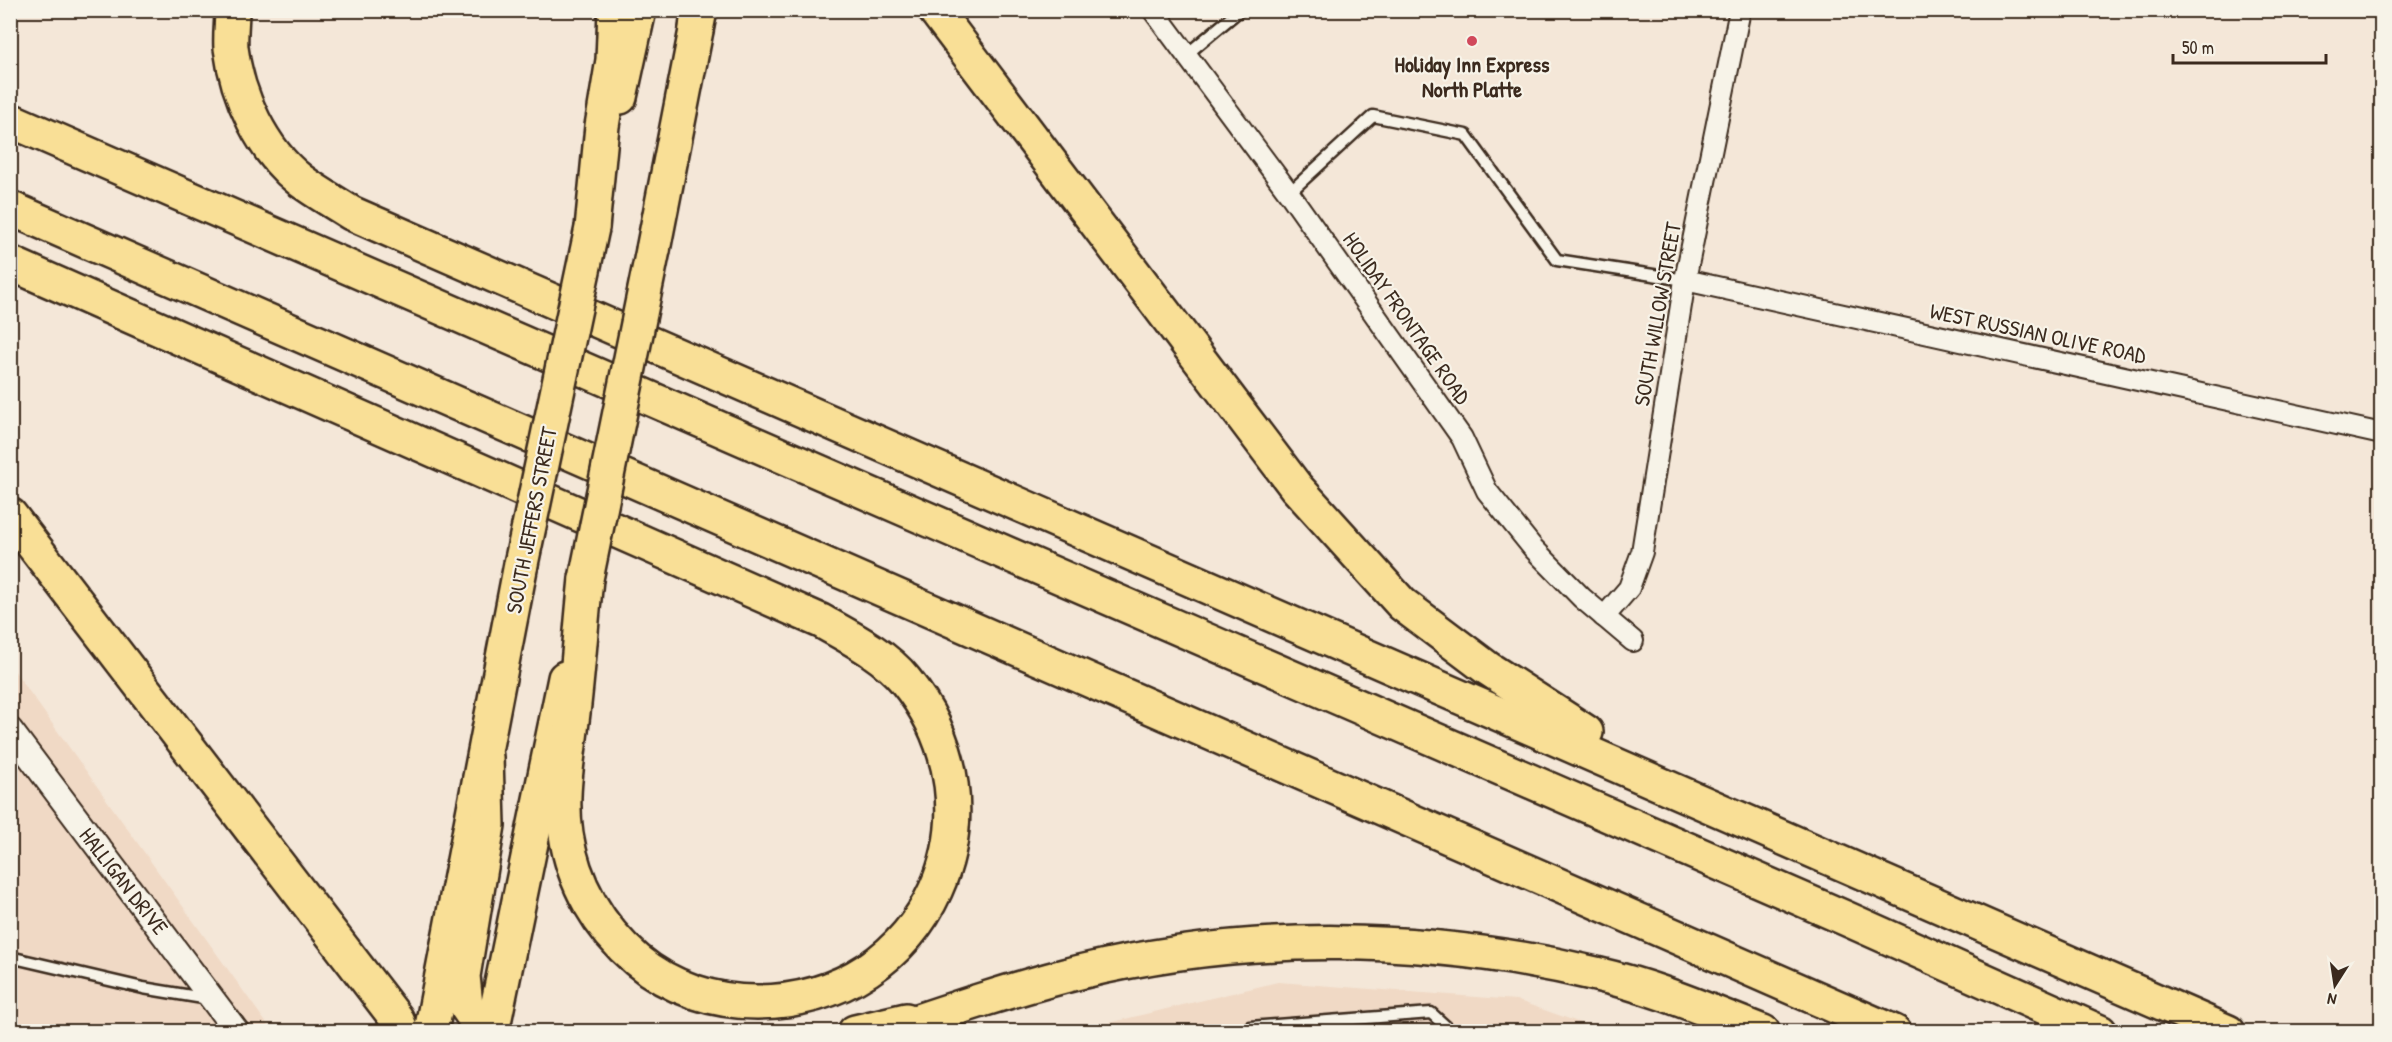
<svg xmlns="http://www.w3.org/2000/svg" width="2392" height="1042" viewBox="0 0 2392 1042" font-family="'Patrick Hand',sans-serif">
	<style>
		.built { fill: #f0d9c5 }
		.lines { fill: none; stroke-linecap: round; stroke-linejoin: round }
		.service-casing { stroke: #3b2a1e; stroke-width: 15 }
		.minor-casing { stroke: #3b2a1e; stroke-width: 24 }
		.tertiary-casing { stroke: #3b2a1e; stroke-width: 28 }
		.trunk-casing { stroke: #3b2a1e; stroke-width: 38 }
		.motorway-casing { stroke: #3b2a1e; stroke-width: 38 }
		.service { stroke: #f7f3e8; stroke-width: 10 }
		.minor { stroke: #f7f3e8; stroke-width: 20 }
		.tertiary { stroke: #f7f3e8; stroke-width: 24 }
		.trunk { stroke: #f9df96; stroke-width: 33 }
		.motorway { stroke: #f9df96; stroke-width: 33 }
		.trunk-bridge-casing { stroke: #3b2a1e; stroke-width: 38; stroke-linecap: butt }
		.trunk-bridge { stroke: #f9df96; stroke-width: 33 }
		.poi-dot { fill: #d1495b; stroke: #f7f3e8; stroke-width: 2 }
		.labels { text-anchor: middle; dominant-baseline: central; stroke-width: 4.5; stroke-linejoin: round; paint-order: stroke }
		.poi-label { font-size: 22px; font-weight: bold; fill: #3b2a1e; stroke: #f7f3e8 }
		.street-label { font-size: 22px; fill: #3b2a1e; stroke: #f7f3e8 }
	</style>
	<rect width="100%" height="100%" fill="#f4e7d8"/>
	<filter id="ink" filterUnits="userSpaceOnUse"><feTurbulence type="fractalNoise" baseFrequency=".0167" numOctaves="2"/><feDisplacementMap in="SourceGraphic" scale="12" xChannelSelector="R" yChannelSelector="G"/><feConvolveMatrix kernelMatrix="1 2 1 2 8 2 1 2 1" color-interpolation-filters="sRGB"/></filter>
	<g filter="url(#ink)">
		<g class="built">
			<path d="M11,666L272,1031H11Z"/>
			<path d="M1278,982L1516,1000L1603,1031L1071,1032Z"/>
		</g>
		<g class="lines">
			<g class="service-casing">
				<g id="service">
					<path d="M1186,55L1240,10"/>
					<path d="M1289,193L1373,116L1466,135L1557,260L1685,280"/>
					<path d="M10,957L143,988L209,999"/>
					<path d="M1247,1032L1250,1027L1431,1013L1452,1032"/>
				</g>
			</g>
			<g class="minor-casing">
				<g id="minor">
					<path d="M1153,10L1289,193L1462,438L1487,491L1533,548L1582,598L1633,641"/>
					<path d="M1685,280L2382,434"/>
					<path d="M1604,617L1629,588L1642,552L1685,280L1740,10"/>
				</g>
			</g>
			<g class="tertiary-casing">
				<path id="tertiary" d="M10,730L237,1032"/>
			</g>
			<g class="trunk-casing">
				<g id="trunk">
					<path d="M620,97L639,10"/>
					<path d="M653,250L700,10"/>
					<path d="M431,1032L521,564"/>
					<path d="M492,1032L565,678"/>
				</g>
			</g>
			<g class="motorway-casing">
				<g id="motorway">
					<path d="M232,10C232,22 230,36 231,48C237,96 262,150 300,180C316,192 334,202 351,213L2228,1032"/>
					<path d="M935,10L1296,487L1402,604L1487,668L1586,732"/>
					<path d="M696,29L698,10"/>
					<path d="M10,120L1845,918L2100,1032"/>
					<path d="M10,208L1894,1032"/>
					<path d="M592,228L602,126L613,60L615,10"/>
					<path d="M10,263L821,621C849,637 884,654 905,680C1012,811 929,1001 757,1002C714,1002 670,988 637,960C599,928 573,883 566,834C560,795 568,759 572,721C578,674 581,626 586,579"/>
					<path d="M10,515L396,1018L402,1032"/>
					<path d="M484,1032L466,1006L463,976L488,825L486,757"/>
					<path d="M855,1032L906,1020"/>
					<path d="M885,1032C950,1010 1015,988 1080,972C1250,931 1427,934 1596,974C1654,987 1709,1011 1763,1032"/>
				</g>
			</g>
			<use href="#service" class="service"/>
			<use href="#minor" class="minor"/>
			<use href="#tertiary" class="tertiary"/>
			<use href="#trunk" class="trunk"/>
			<use href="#motorway" class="motorway"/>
			<g class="trunk-bridge-casing">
				<g id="trunk-bridge">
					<path d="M521,564L592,228"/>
					<path d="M586,579L653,250"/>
				</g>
			</g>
			<use href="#trunk-bridge" class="trunk-bridge"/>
		</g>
	</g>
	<circle class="poi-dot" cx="1472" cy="41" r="6"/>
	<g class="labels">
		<g class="poi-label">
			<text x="1472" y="64">Holiday Inn Express<tspan x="1472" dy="25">North Platte</tspan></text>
		</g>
		<g class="street-label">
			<text transform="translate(1657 314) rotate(-80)">SOUTH WILLOW STREET</text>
			<text transform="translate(1407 318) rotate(55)">HOLIDAY FRONTAGE ROAD</text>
			<text transform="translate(2038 333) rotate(12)">WEST RUSSIAN OLIVE ROAD</text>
			<text transform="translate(531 520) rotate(-79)">SOUTH JEFFERS STREET</text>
			<text transform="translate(124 881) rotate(52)">HALLIGAN DRIVE</text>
		</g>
	</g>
	<rect width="2392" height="1042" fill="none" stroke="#f7f3e8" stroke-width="36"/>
	<rect x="18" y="18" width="2356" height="1006" fill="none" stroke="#3b2a1e" stroke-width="2" filter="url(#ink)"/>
	<g transform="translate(2335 985) rotate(192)" stroke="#f7f3e8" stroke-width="4.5" paint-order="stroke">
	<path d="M0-4.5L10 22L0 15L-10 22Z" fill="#3b2a1e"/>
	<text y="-9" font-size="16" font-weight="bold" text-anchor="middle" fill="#3b2a1e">N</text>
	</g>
	<path d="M2173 54v9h153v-9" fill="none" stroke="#3b2a1e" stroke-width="3"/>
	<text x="2182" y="54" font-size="18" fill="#3b2a1e" stroke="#f7f3e8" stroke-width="4.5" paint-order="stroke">50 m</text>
</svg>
